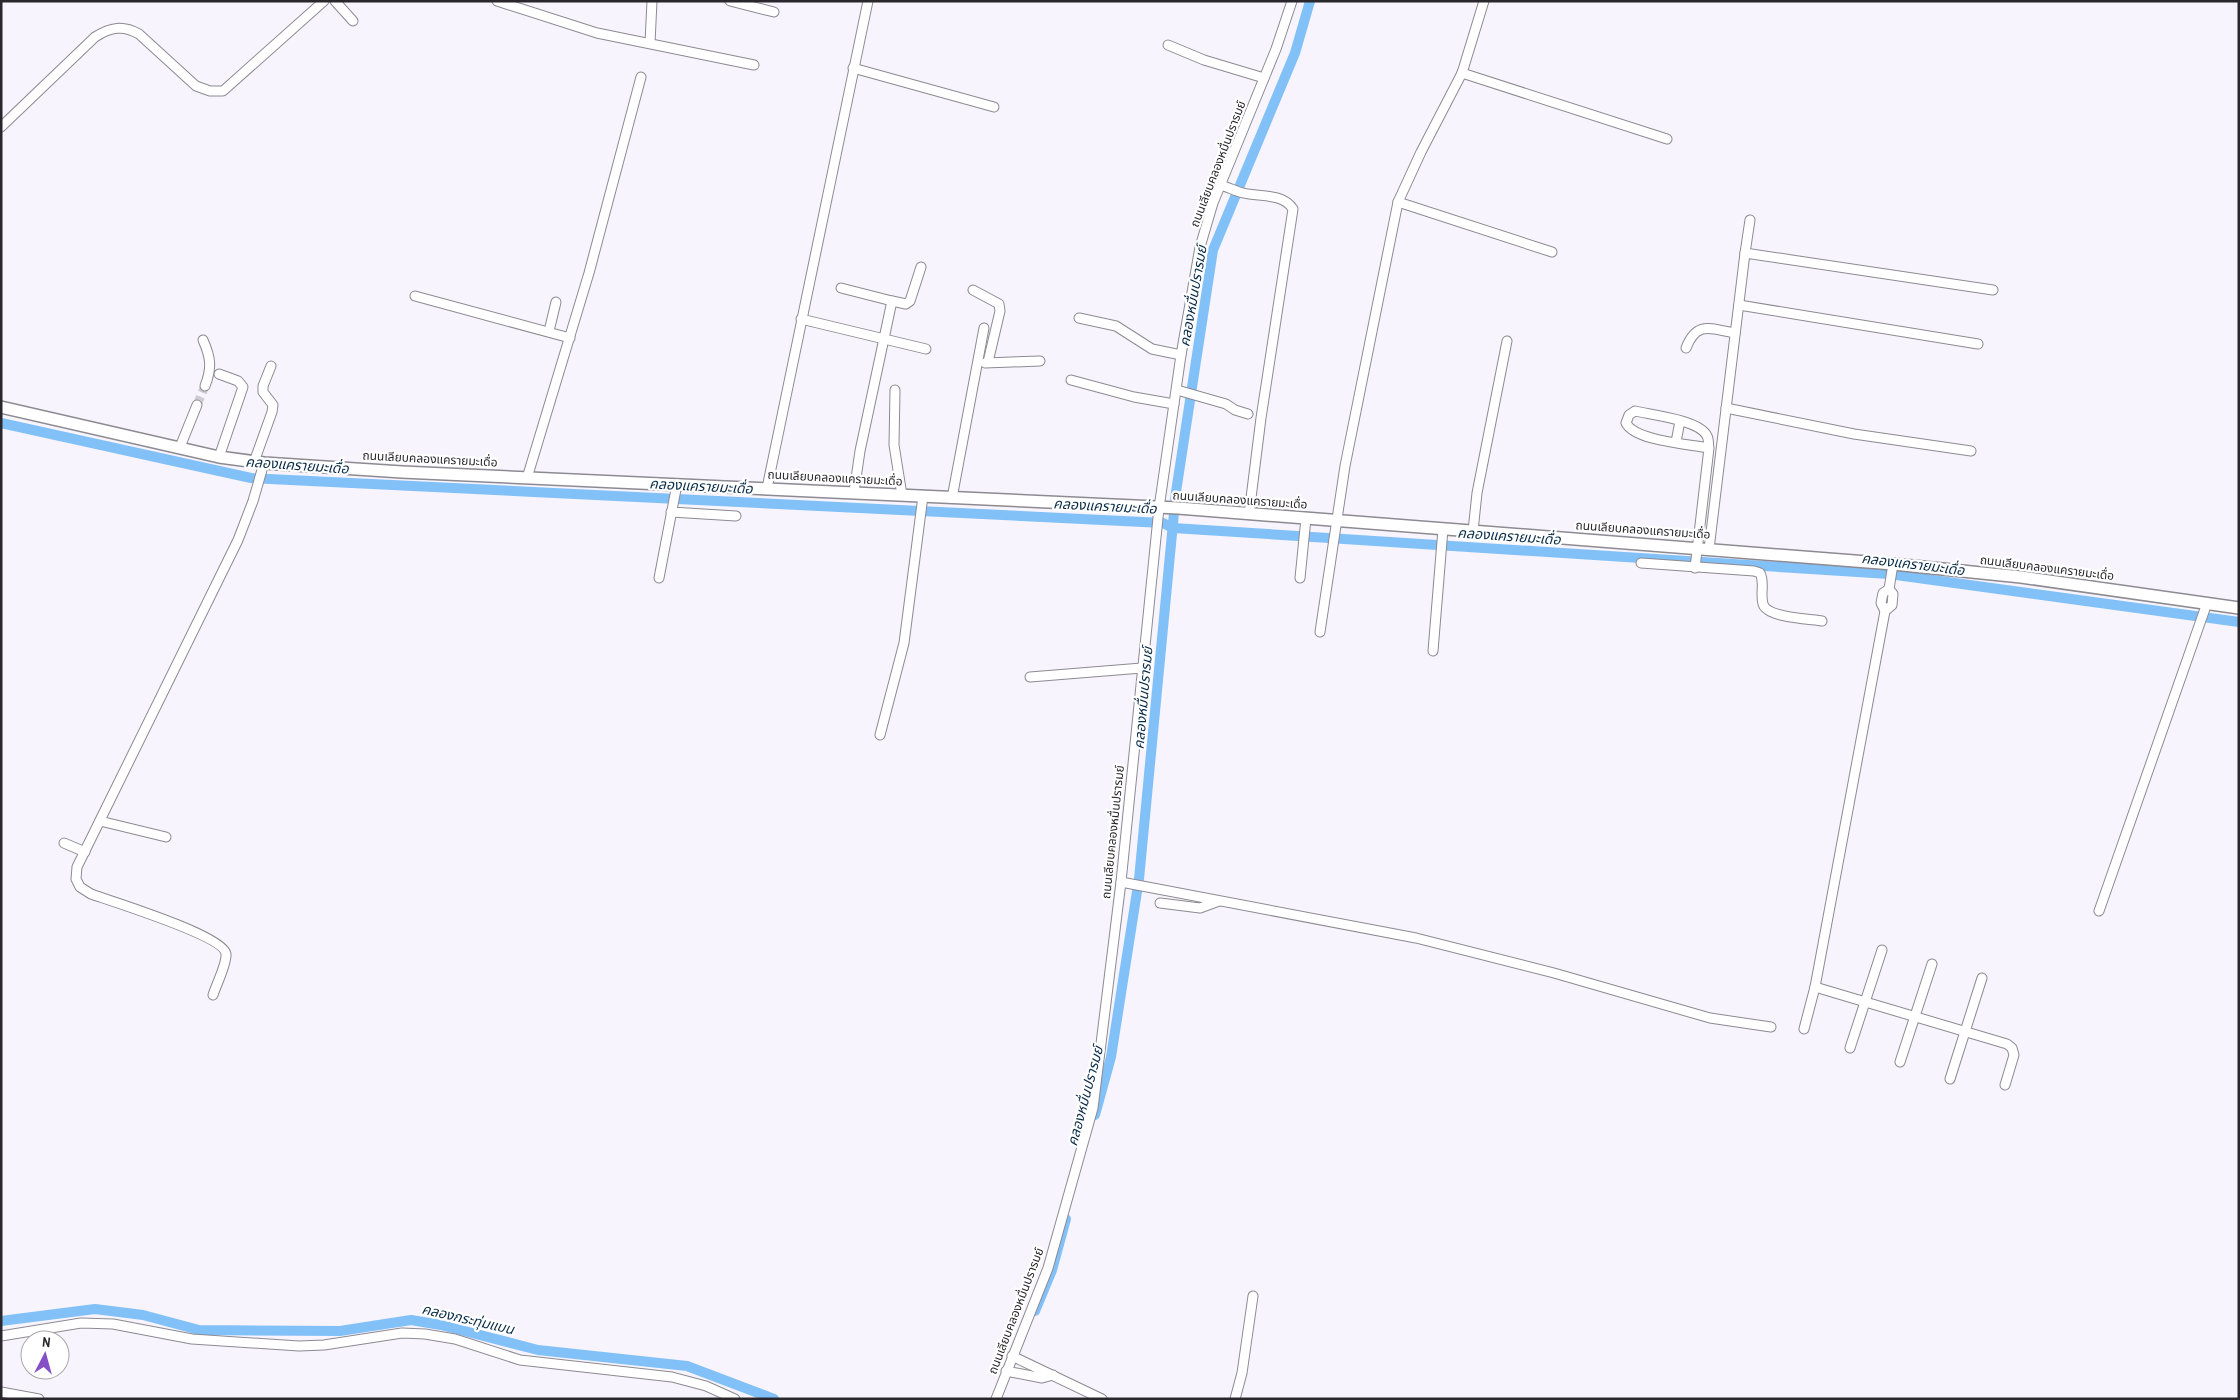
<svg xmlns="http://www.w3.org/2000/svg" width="2240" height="1400" viewBox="0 0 2240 1400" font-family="'Archivo Narrow','Noto Sans Thai',sans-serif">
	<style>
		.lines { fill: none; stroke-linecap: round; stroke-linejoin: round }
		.canal { stroke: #82c0f8; stroke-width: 10 }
		.street-tunnel { stroke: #cecbd3; stroke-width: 9; stroke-dasharray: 9 4.5; stroke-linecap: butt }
		.street-casing { stroke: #8d8a92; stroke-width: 11 }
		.secondary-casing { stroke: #8d8a92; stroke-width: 14 }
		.street { stroke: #fff; stroke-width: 9 }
		.secondary { stroke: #fff; stroke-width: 11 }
		.labels { text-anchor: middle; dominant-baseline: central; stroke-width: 4.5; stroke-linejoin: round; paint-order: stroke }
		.street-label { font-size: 12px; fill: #29272b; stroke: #fff }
		.water-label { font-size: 14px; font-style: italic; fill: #0a2c48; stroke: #fff }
	</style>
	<rect width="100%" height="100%" fill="#f7f4fd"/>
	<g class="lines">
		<g class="canal">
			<path d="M1,423L251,478L1163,523L1173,528L1889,574L2239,622"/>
			<path d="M1095,1115L1111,1057L1139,879L1176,492L1213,250L1295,53L1310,1"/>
			<path d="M1035,1311L1052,1270L1066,1219"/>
			<path d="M1,1321L95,1309L143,1315L199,1330L340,1331L411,1320L441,1325L538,1350L687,1366L774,1399"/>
		</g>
		<path class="street-tunnel" d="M197,405L205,386"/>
		<g class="street-casing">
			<g id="street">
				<path d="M335,1L353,21"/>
				<path d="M497,1L597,33L754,65"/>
				<path d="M730,1L774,12"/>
				<path d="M650,43L652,1"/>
				<path d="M1168,45L1204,60L1264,78"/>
				<path d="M853,68L994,107"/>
				<path d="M1462,73L1667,139"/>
				<path d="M1,127L95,37C111,27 123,25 139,34L196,86L210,91H223L324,1"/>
				<path d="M1220,185C1228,187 1235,191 1243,193C1260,197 1283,193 1293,209L1261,418L1249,514"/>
				<path d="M1398,202L1552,252"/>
				<path d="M1745,253L1750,220"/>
				<path d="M841,288L892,301"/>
				<path d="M973,290L999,304L1000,311L988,362"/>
				<path d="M415,296L570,338"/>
				<path d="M1739,305L1978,344"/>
				<path d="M1079,318L1116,326L1152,349L1181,355"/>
				<path d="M801,319L926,349"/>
				<path d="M549,331L556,302"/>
				<path d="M203,340C211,358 212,368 205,386"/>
				<path d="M1686,348C1697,320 1711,329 1735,333"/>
				<path d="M985,363L1040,361"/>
				<path d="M1071,380L1134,397L1174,404"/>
				<path d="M895,390L894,445L902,495"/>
				<path d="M1177,390L1226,404L1235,410L1248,414"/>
				<path d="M1726,408L1854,434L1971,451"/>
				<path d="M1676,442L1680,421"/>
				<path d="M180,447L197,405"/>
				<path d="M219,457L243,387L238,381L219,374"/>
				<path d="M254,462L272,412L273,405L263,392V386L271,366"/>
				<path d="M527,478L589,273L641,77"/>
				<path d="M767,488L868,1"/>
				<path d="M854,492L860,451L892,301L906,304L910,301L921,267"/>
				<path d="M952,498L984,328"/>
				<path d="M671,512L736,516"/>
				<path d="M1473,531L1477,493L1507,341"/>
				<path d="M1709,549L1745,253L1993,290"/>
				<path d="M1641,563L1754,571L1760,573C1765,582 1760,594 1763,604C1767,618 1810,619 1822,621"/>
				<path d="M1695,568L1709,448C1708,444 1709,439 1707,436C1700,420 1652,415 1635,411L1629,415L1626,423C1635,441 1689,444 1709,448"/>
				<path d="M659,578L677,484"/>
				<path d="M1300,578L1306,518"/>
				<path d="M1885,611L1881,603L1883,593L1889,589"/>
				<path d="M1320,632L1345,466L1398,202L1421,152L1462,73L1484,1"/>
				<path d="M1433,651L1443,529"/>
				<path d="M1030,677L1142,668"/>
				<path d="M880,735L904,643L923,496"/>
				<path d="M100,821L166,837"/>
				<path d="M64,843L85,852"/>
				<path d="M1121,882L1416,938L1554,973L1710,1018L1771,1027"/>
				<path d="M1160,903L1200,908L1219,901"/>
				<path d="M2099,911L2207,603"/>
				<path d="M1815,987L2007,1044L2012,1048L2014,1055L2005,1085"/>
				<path d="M213,995C216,985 227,964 226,954C224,936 111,901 91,894L80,887L76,879L77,867L238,540L253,501L264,463"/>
				<path d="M1804,1029L1815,987L1885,611L1892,605L1893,594L1889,589L1893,564"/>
				<path d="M1850,1048L1882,950"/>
				<path d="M1900,1062L1932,964"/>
				<path d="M1950,1079L1982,978"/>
				<path d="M1,1336L81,1323L113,1324L192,1339L299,1346L324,1345L402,1333L425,1334L455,1339L520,1360L672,1377L706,1386L735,1399"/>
				<path d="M1012,1356L1102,1399"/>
				<path d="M1006,1371L1042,1378L1053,1375"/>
				<path d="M1,1392L39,1399"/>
				<path d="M996,1399L1048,1268L1093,1108L1121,882L1159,508L1181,355L1200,247L1213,203L1276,49L1292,1"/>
				<path d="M1235,1399L1242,1373L1253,1296"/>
			</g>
		</g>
		<g class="secondary-casing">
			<path id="secondary" d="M1,407L219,457L264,463L402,472L1178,508L1893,564L2021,577L2239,608"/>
		</g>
		<use href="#street" class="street"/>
		<use href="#secondary" class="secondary"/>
	</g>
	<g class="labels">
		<g class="street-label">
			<text transform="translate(1218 164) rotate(-69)">ถนนเลียบคลองหมื่นปรารมย์</text>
			<text transform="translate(430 459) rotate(3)">ถนนเลียบคลองแครายมะเดื่อ</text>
			<text transform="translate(835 478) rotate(3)">ถนนเลียบคลองแครายมะเดื่อ</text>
			<text transform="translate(1240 500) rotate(4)">ถนนเลียบคลองแครายมะเดื่อ</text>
			<text transform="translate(1643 530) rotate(4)">ถนนเลียบคลองแครายมะเดื่อ</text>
			<text transform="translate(2047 568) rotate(7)">ถนนเลียบคลองแครายมะเดื่อ</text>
			<text transform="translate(1113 832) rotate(-84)">ถนนเลียบคลองหมื่นปรารมย์</text>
			<text transform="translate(1016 1311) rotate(-69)">ถนนเลียบคลองหมื่นปรารมย์</text>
		</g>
		<g class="water-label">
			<text transform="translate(1193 296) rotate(-80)">คลองหมื่นปรารมย์</text>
			<text transform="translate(297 465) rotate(4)">คลองแครายมะเดื่อ</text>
			<text transform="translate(701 486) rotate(3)">คลองแครายมะเดื่อ</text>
			<text transform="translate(1105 506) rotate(3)">คลองแครายมะเดื่อ</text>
			<text transform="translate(1509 536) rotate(4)">คลองแครายมะเดื่อ</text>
			<text transform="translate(1913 564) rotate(7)">คลองแครายมะเดื่อ</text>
			<text transform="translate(1143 698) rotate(-85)">คลองหมื่นปรารมย์</text>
			<text transform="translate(1085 1096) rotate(-75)">คลองหมื่นปรารมย์</text>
			<text transform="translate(468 1319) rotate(13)">คลองกระทุ่มแบน</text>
		</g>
	</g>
	<rect width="2240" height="1400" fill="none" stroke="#29272b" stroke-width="5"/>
	<g transform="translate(45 1355) rotate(6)"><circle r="24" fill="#ffffff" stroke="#a9a9aa"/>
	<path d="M0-4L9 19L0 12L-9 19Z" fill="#844fc7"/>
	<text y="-8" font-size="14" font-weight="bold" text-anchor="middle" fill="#29272b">N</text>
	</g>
</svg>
